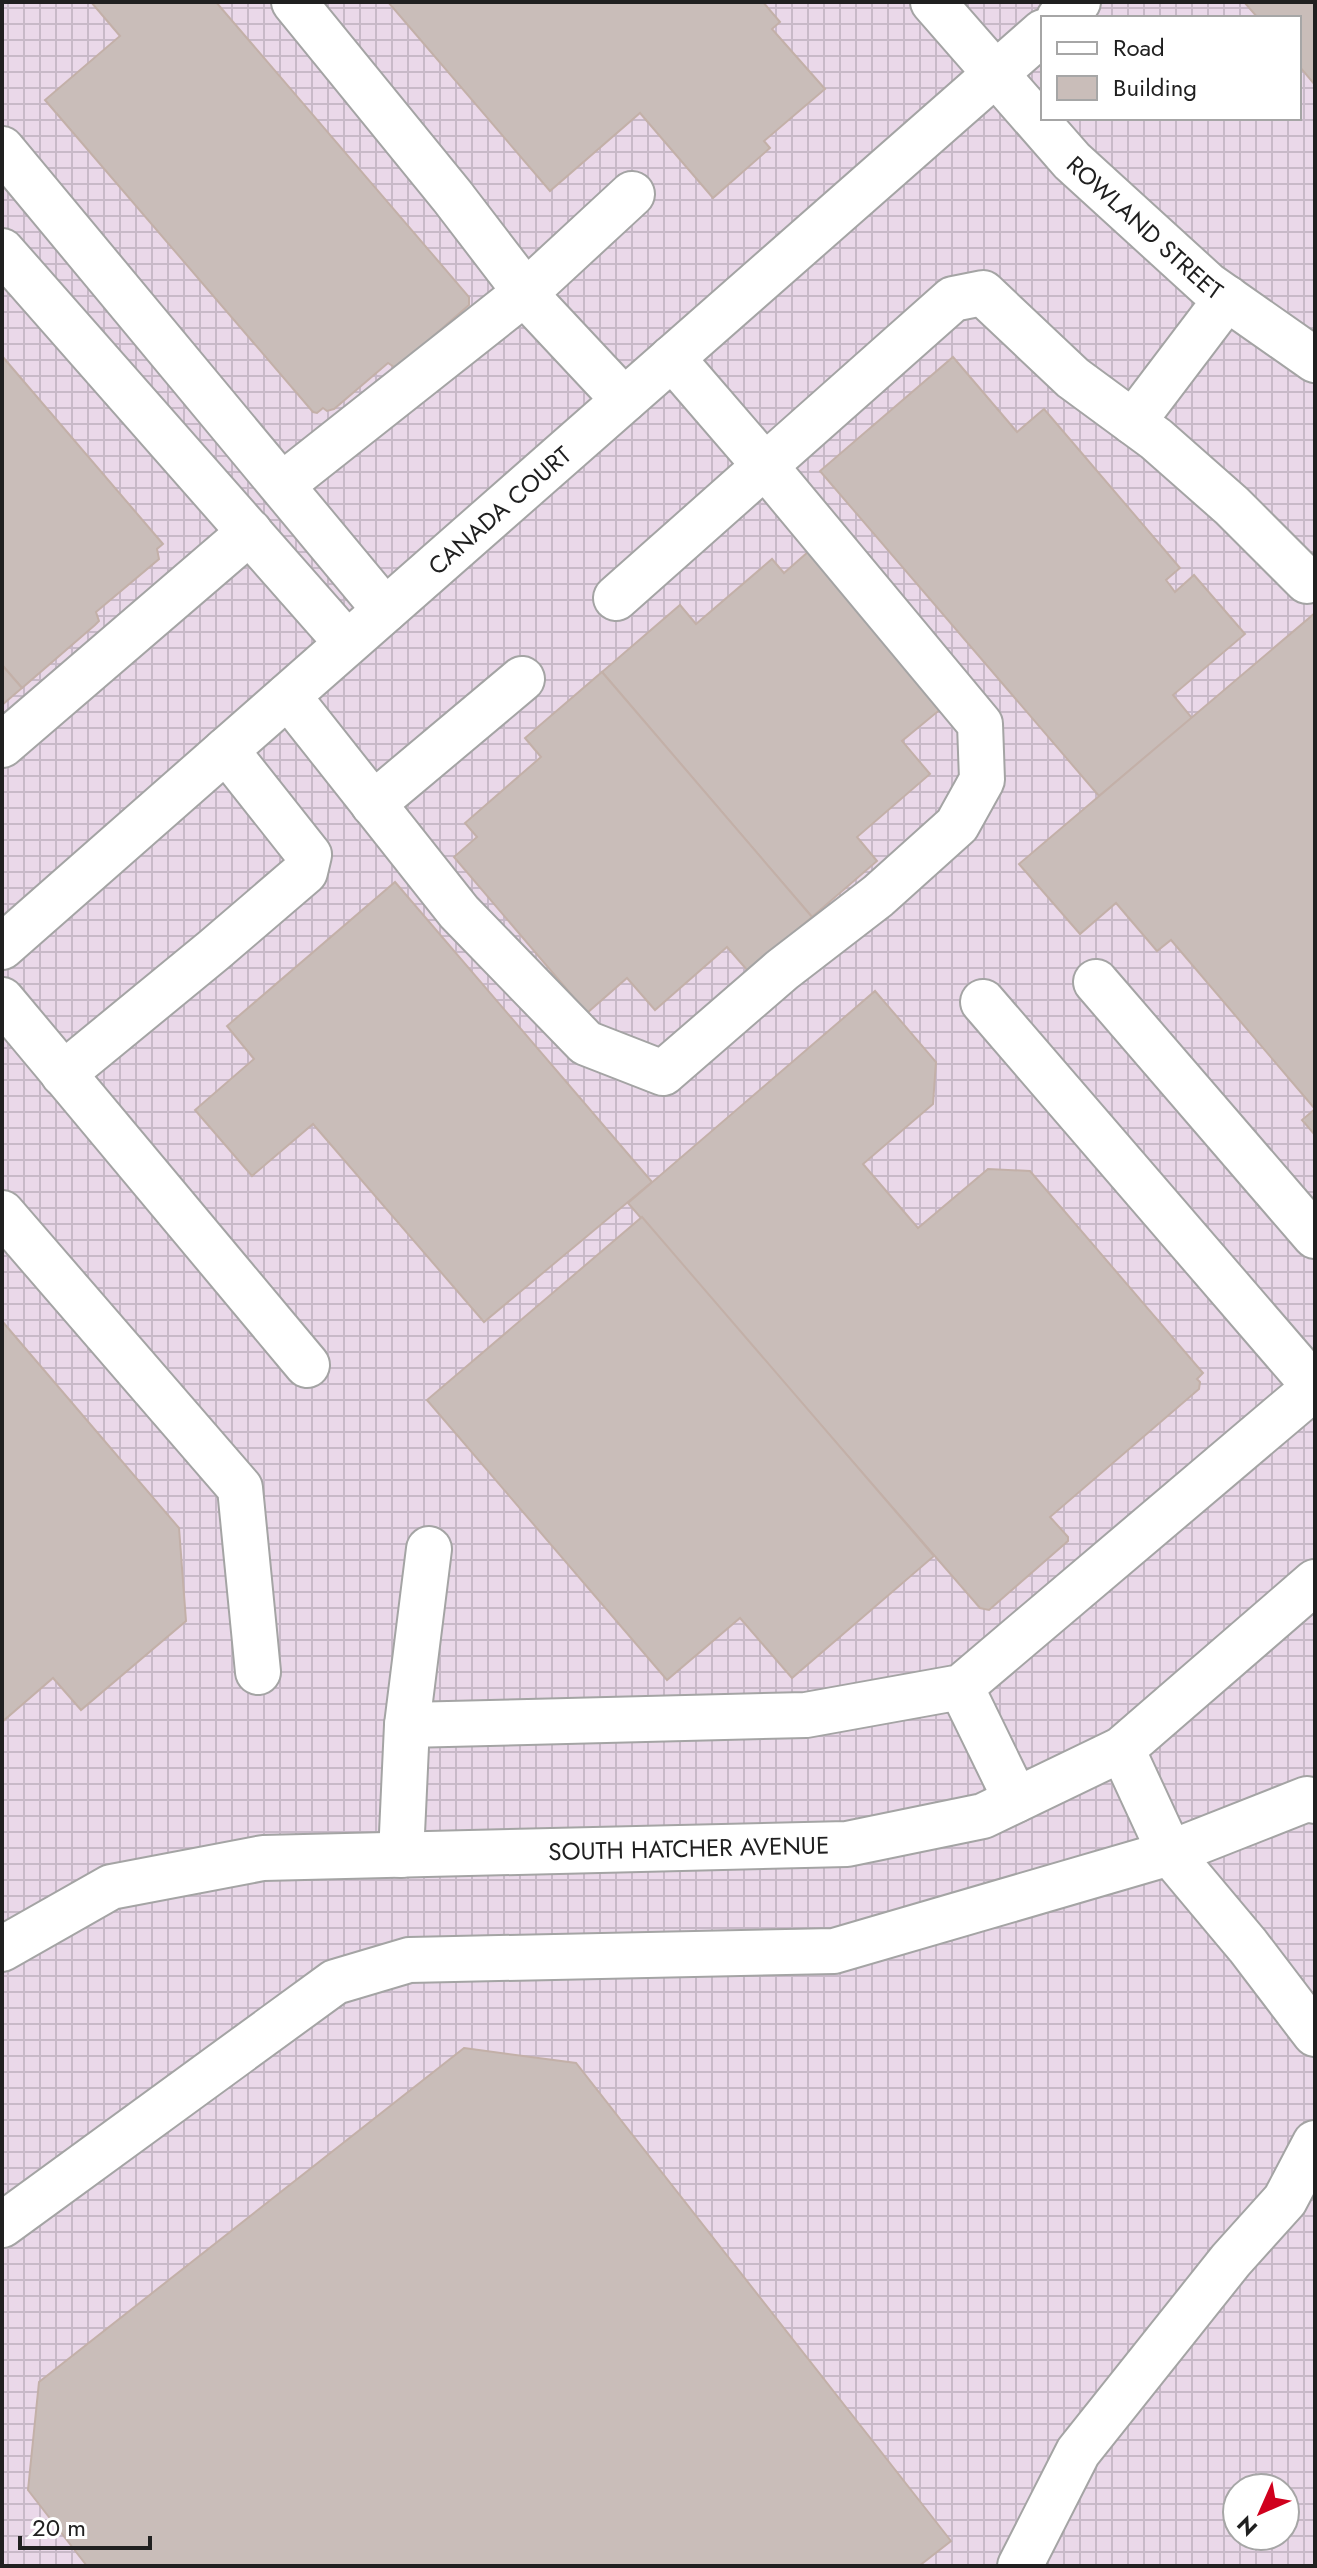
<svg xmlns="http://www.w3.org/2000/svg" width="1317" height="2568" viewBox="0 0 1317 2568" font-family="Jost,sans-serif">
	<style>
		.industrial { fill: url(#industrial-grid); fill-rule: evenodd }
		.building { fill: #c9bdb9; stroke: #c3b0a8; stroke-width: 2 }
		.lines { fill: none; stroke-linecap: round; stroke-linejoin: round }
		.minor-casing { stroke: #a4a4a4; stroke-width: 48 }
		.minor { stroke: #fff; stroke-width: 44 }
		.labels { text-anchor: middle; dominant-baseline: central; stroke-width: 6; stroke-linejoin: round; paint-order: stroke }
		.street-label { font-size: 24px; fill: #202020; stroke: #fff }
	</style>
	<defs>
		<pattern id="industrial-grid" width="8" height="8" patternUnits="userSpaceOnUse" patternTransform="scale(2)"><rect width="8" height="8" fill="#ead8e9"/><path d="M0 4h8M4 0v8" fill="none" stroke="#c8b9c8"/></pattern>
	</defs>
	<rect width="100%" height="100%" fill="#f1ece6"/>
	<path class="industrial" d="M2,2H1315V2566H2ZM1043,18H1299V118H1043ZM1237,2488H1285V2536H1237Z"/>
	<g class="building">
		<path d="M91,2H216L469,297V305L400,365L394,367L388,363L334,409L327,411L323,408L317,413L313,412L45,100L120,36Z"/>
		<path d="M388,2H763L780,22L772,29L825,89L764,141L770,148L713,198L640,113L550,191Z"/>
		<path d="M1244,2H1315V85L1299,66V18H1258Z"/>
		<path d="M2,356L163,544L157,549L159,559L96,612L99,621L95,625L22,688L2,665Z"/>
		<path d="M953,357L1017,432L1044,409L1180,568L1166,580L1175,592L1194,575L1245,634L1173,695L1192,718L1099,796L820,471Z"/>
		<path d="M808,552L942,708L902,741L930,774L857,837L877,861L812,917L602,672L680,605L696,624L772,559L784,573Z"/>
		<path d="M1315,613V1135L1302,1120L1315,1109L1171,940L1157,951L1116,903L1080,934L1019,864Z"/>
		<path d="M2,665L22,688L2,705Z"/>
		<path d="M602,672L812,917L748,971L727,947L655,1010L627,978L587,1013L454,857L477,837L465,823L541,757L525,738Z"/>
		<path d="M395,882L652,1182L484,1322L313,1124L252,1176L195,1110L254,1059L227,1026Z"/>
		<path d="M875,991L936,1062L933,1104L863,1164L918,1228L988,1169L1030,1171L1203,1373L1197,1379L1200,1382L1199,1389L1050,1517L1068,1537V1541L989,1610L980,1608L628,1203Z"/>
		<path d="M642,1217L934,1556L792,1678L740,1618L667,1680L427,1400Z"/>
		<path d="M2,1321L179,1528L186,1621L81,1710L53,1678L2,1722Z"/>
		<path d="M464,2048L576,2063L951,2541L919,2566H87L28,2490L39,2382Z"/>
	</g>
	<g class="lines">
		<g class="minor-casing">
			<g id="minor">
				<path d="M294,2L452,196L537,307L624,400"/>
				<path id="s1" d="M933,2L1072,161L1208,285L1315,360"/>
				<path d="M1059,18L1078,2"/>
				<path d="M2,149L385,610"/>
				<path d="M2,251L347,643"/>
				<path d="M1133,422L1227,298"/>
				<path d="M282,485L526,292L632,194"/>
				<path d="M616,598L953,299L983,293L1073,378L1156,439L1232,506L1307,581"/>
				<path d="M288,696L459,912L586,1043L663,1073L782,970L878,896L957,825L982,780L980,724L766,467L672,358"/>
				<path d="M2,745L250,532"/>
				<path d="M373,804L522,679"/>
				<path id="s2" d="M2,947L1043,32"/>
				<path d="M1096,982L1315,1236"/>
				<path d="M2,1000L307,1365"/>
				<path d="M983,1002L1315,1387"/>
				<path d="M63,1074L214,950L305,872L309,855L226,750"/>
				<path d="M2,1213L240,1488L258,1672"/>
				<path d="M429,1549L407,1725L806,1715L961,1687L1315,1387"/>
				<path d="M961,1687L1016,1800"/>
				<path d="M1122,1749L1170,1853L1248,1946L1315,2034"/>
				<path d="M401,1855L407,1725"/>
				<path id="s3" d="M2,1949L111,1887L263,1858L847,1844L983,1816L1122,1749L1315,1582"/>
				<path d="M2,2225L335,1982L409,1960L834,1951L1170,1853L1307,1799L1315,1801"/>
				<path d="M1020,2566L1078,2452L1231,2260L1285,2200L1315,2143"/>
			</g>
		</g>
		<use href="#minor" class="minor"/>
	</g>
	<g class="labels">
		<g class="street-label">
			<text stroke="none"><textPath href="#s1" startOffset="310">ROWLAND STREET</textPath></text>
			<text stroke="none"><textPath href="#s2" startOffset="662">CANADA COURT</textPath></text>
			<text stroke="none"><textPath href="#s3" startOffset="706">SOUTH HATCHER AVENUE</textPath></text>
		</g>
	</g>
	<rect width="1317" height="2568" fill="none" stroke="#202020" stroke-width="8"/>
	<rect x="1041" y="16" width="260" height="104" fill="#ffffff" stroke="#a6a6a6" stroke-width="2"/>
	<rect x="1057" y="42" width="40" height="12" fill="#ffffff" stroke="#a6a6a6" stroke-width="2"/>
	<text x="1113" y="56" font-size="24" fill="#202020">Road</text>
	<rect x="1057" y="76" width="40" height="24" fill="#c9bdb9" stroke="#a6a6a6" stroke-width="2"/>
	<text x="1113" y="96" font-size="24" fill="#202020">Building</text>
	<g transform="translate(1261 2512) rotate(225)"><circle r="38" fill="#ffffff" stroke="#a6a6a6" stroke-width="2"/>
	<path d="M0-6L14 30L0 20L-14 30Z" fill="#d0001d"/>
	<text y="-12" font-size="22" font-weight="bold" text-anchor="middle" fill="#202020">N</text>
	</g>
	<path d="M20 2536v12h130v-12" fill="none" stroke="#202020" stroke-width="4"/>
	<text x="32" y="2536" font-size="24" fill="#202020" stroke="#ffffff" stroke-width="6" paint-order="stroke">20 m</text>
</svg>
